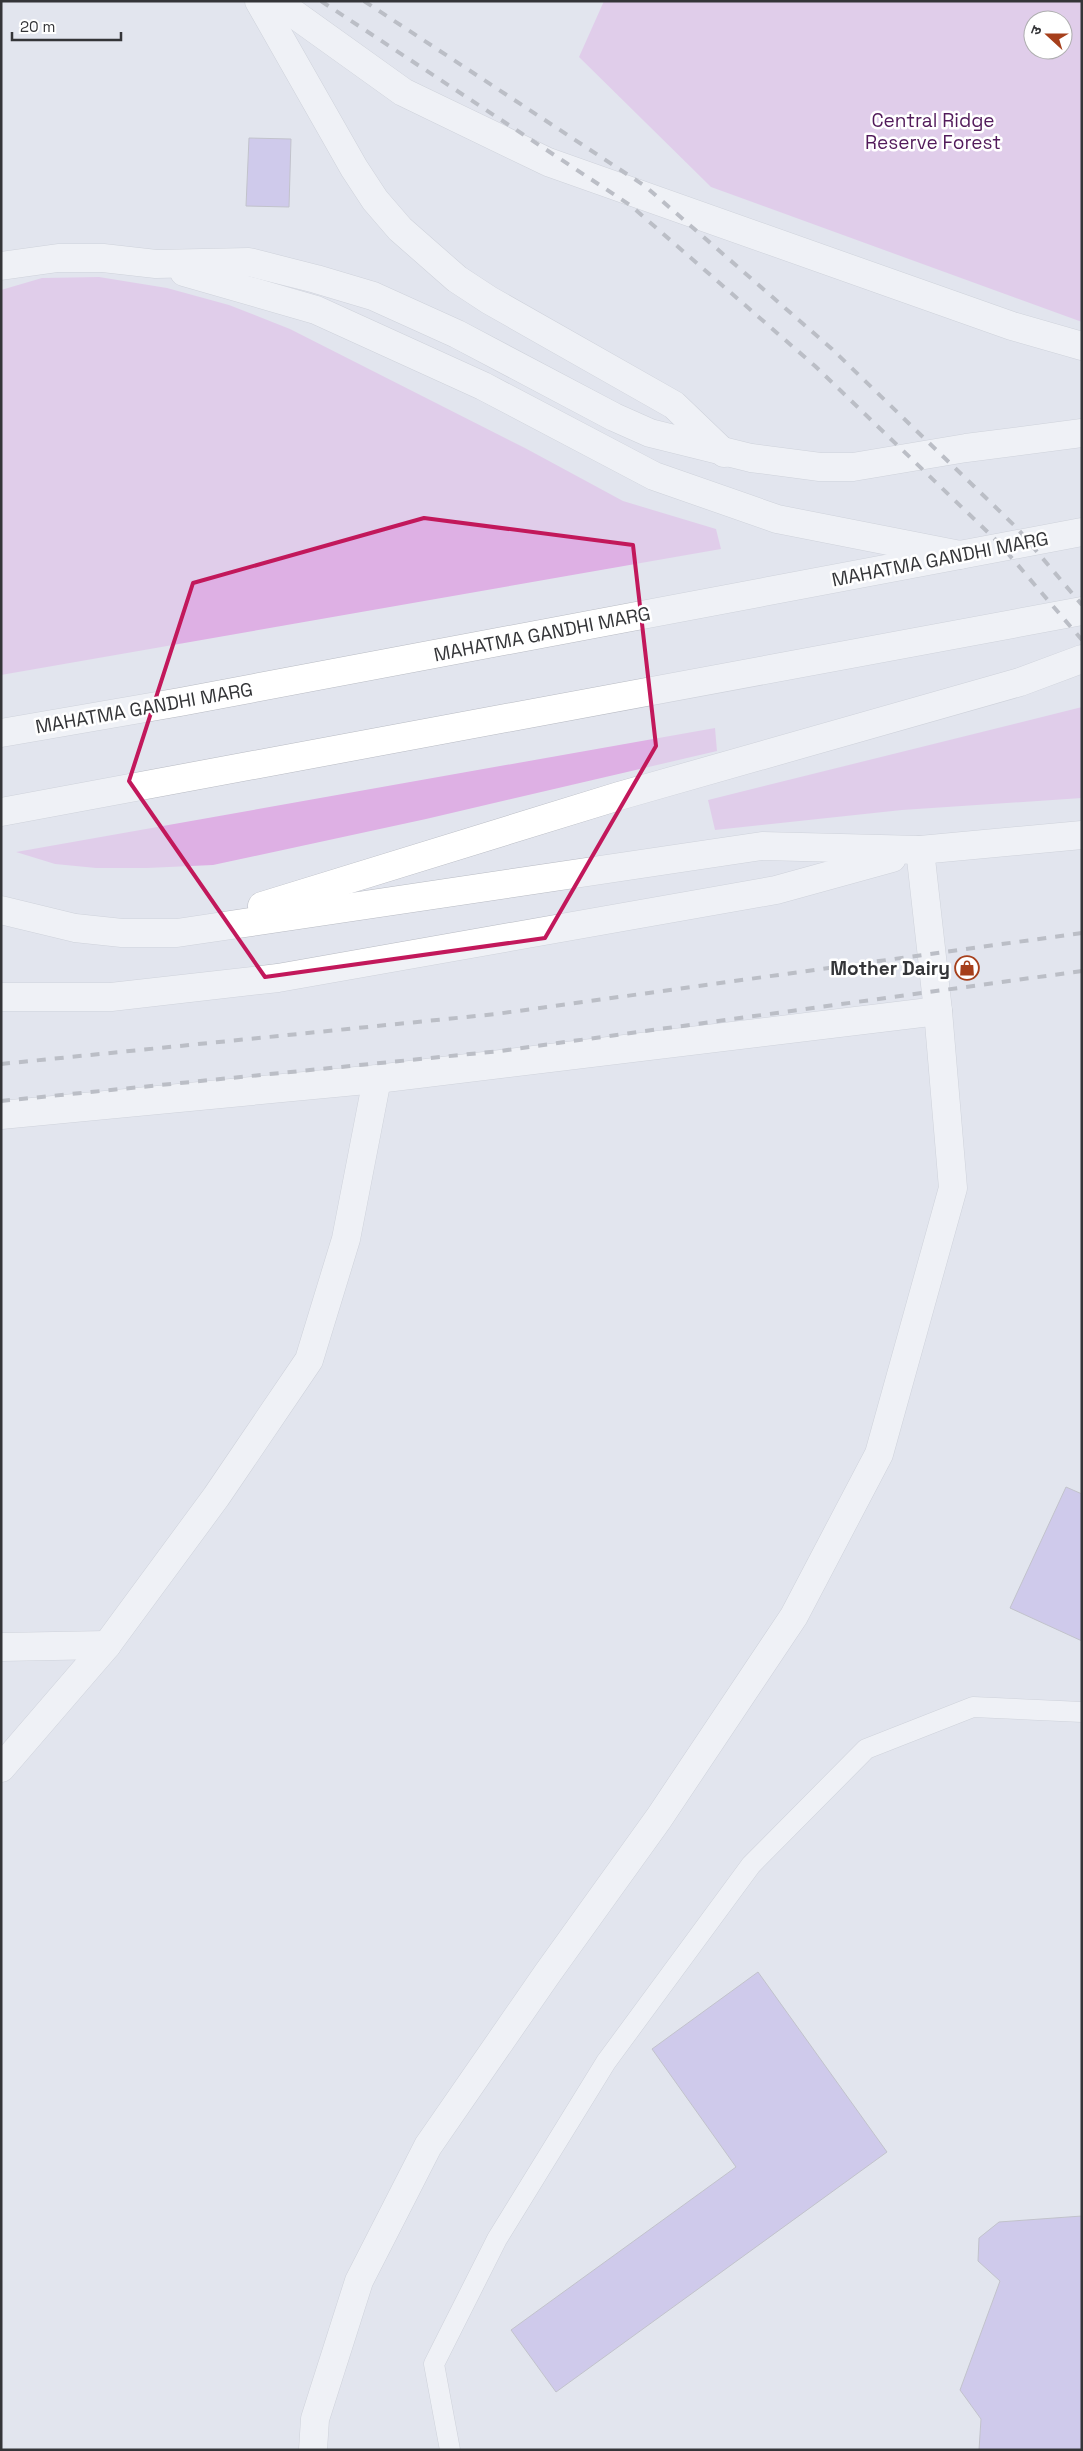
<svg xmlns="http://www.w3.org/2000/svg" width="1083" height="2451" viewBox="0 0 1083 2451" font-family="'Space Grotesk','Noto Sans Devanagari',sans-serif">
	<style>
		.green { fill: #deb0e4; fill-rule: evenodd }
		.building { fill: #b9a8e6; stroke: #9a98a0 }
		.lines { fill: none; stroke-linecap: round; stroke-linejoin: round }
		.lane-casing { stroke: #b8bbc3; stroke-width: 21 }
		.street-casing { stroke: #b8bbc3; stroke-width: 29 }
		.secondary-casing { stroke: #b8bbc3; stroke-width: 29 }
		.primary-casing { stroke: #b8bbc3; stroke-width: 29 }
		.highway-casing { stroke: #b8bbc3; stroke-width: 29 }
		.lane { stroke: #fff; stroke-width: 20 }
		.street { stroke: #fff; stroke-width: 28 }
		.secondary { stroke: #fff; stroke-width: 28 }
		.primary { stroke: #fff; stroke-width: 28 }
		.highway { stroke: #fff; stroke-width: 28 }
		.rail { stroke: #8c8e94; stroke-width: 4; stroke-dasharray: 9 9; stroke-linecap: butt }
		.marked { fill: none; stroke: #c2185b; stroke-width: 4; stroke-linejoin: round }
		.labels { text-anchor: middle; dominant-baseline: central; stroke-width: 5; stroke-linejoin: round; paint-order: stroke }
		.park-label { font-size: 19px; fill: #521b5b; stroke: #fff }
		.street-label { font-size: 19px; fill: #343538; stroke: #fff }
		.poi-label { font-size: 19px; font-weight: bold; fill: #343538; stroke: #fff; text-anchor: end }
	</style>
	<rect width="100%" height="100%" fill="#e2e5ee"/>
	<g class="green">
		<path d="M604,1H1082V322L711,187L579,57ZM1033,20H1063V50H1033Z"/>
		<path d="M99,277L167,288L229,305L290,329L525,448L623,501L716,529L721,549L1,675V290L42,278Z"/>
		<path d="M1082,707V798L902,810L715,830L708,800Z"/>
		<path d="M715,728L717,751L426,819L213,865L147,868H96L55,864L16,852Z"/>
	</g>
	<g class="building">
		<path d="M249,138L291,139L289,207L246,206Z"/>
		<path d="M1066,1487L1082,1494V1641L1010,1608Z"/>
		<path d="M758,1972L887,2152L556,2392L511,2330L736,2167L652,2049Z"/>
		<path d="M1082,2216V2450H979L981,2419L960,2390L1000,2281L978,2261L979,2238L999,2222Z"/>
	</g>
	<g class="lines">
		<g class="lane-casing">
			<path id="lane" d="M450,2450L434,2364L497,2239L606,2062L751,1865L866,1749L973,1707L1082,1712"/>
		</g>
		<g class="street-casing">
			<g id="street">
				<path d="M1,1115L377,1079L938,1011"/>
				<path d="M1,1647L107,1645"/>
				<path d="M1,1768L107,1645L216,1497L309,1360L346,1239L377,1079"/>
				<path d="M313,2450L315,2419L359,2281L428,2146L547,1974L659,1818L794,1616L879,1454L953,1188L938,1011L920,850"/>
			</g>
		</g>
		<g class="secondary-casing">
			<g id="secondary">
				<path d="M259,1L354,168L375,200L400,229L457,279L489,300L674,405L724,453"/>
				<path d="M276,1L403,92L548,162L1012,326L1082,346"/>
			</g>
		</g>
		<g class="primary-casing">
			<g id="primary">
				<path d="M1,733L180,702L1082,532"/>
				<path d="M1,812L1082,611"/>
			</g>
		</g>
		<g class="highway-casing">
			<g id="highway">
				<path d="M1,266L58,258H103L156,264L249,262L316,279L373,296L457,334L614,417L650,433L751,458L820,467H853L966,448L1082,433"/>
				<path d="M184,272L316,310L483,386L654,476L777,519L960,555"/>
				<path d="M262,906L619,796L1020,682L1082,659"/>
				<path d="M1,910L75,928L122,933H177L762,846L920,850L1082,835"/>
				<path d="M1,997H111L278,978L776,890L892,858"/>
			</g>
		</g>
		<use href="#lane" class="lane"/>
		<use href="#street" class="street"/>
		<use href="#secondary" class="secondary"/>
		<use href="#primary" class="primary"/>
		<use href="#highway" class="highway"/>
		<g class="rail">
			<path d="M321,1L630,205L815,366L999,543L1082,640"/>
			<path d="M364,1L645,186L832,349L1017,528L1082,605"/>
			<path d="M1,1064L496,1014L1082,933"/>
			<path d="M1,1101L500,1051L1082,971"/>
		</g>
	</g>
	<path d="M0 0H1083V2451H0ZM424,518L633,545L656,746L545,938L265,977L129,781L193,583Z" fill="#e2e5ee" fill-opacity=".55" fill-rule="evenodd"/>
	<path class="marked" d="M424,518L633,545L656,746L545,938L265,977L129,781L193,583Z"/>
	<defs>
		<g id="shop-ring" transform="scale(1.25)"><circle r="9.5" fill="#fff" stroke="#a63f1b" stroke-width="1.5"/><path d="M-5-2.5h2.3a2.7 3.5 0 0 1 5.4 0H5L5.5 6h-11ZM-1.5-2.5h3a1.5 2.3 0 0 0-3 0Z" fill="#a63f1b"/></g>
	</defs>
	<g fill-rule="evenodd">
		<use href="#shop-ring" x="967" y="968"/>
	</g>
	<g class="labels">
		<g class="park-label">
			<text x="933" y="120">Central Ridge<tspan x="933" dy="22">Reserve Forest</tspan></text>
		</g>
		<g class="street-label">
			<text transform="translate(940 559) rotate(-11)">MAHATMA GANDHI MARG</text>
			<text transform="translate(542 634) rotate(-11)">MAHATMA GANDHI MARG</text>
			<text transform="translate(144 708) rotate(-10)">MAHATMA GANDHI MARG</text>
		</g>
		<g class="poi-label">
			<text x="950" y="968">Mother Dairy</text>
		</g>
	</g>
	<rect width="1083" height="2451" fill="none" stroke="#343538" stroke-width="5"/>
	<g transform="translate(1048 35) rotate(291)"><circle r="24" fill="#ffffff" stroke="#aeaeaf"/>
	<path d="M0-4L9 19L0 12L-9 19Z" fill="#a63f1b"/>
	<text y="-8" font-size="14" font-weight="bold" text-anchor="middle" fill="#343538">उ</text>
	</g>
	<path d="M12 32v8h109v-8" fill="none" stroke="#343538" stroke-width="2.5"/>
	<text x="20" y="32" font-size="15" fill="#343538" stroke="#ffffff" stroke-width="4" paint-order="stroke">20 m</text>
</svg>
